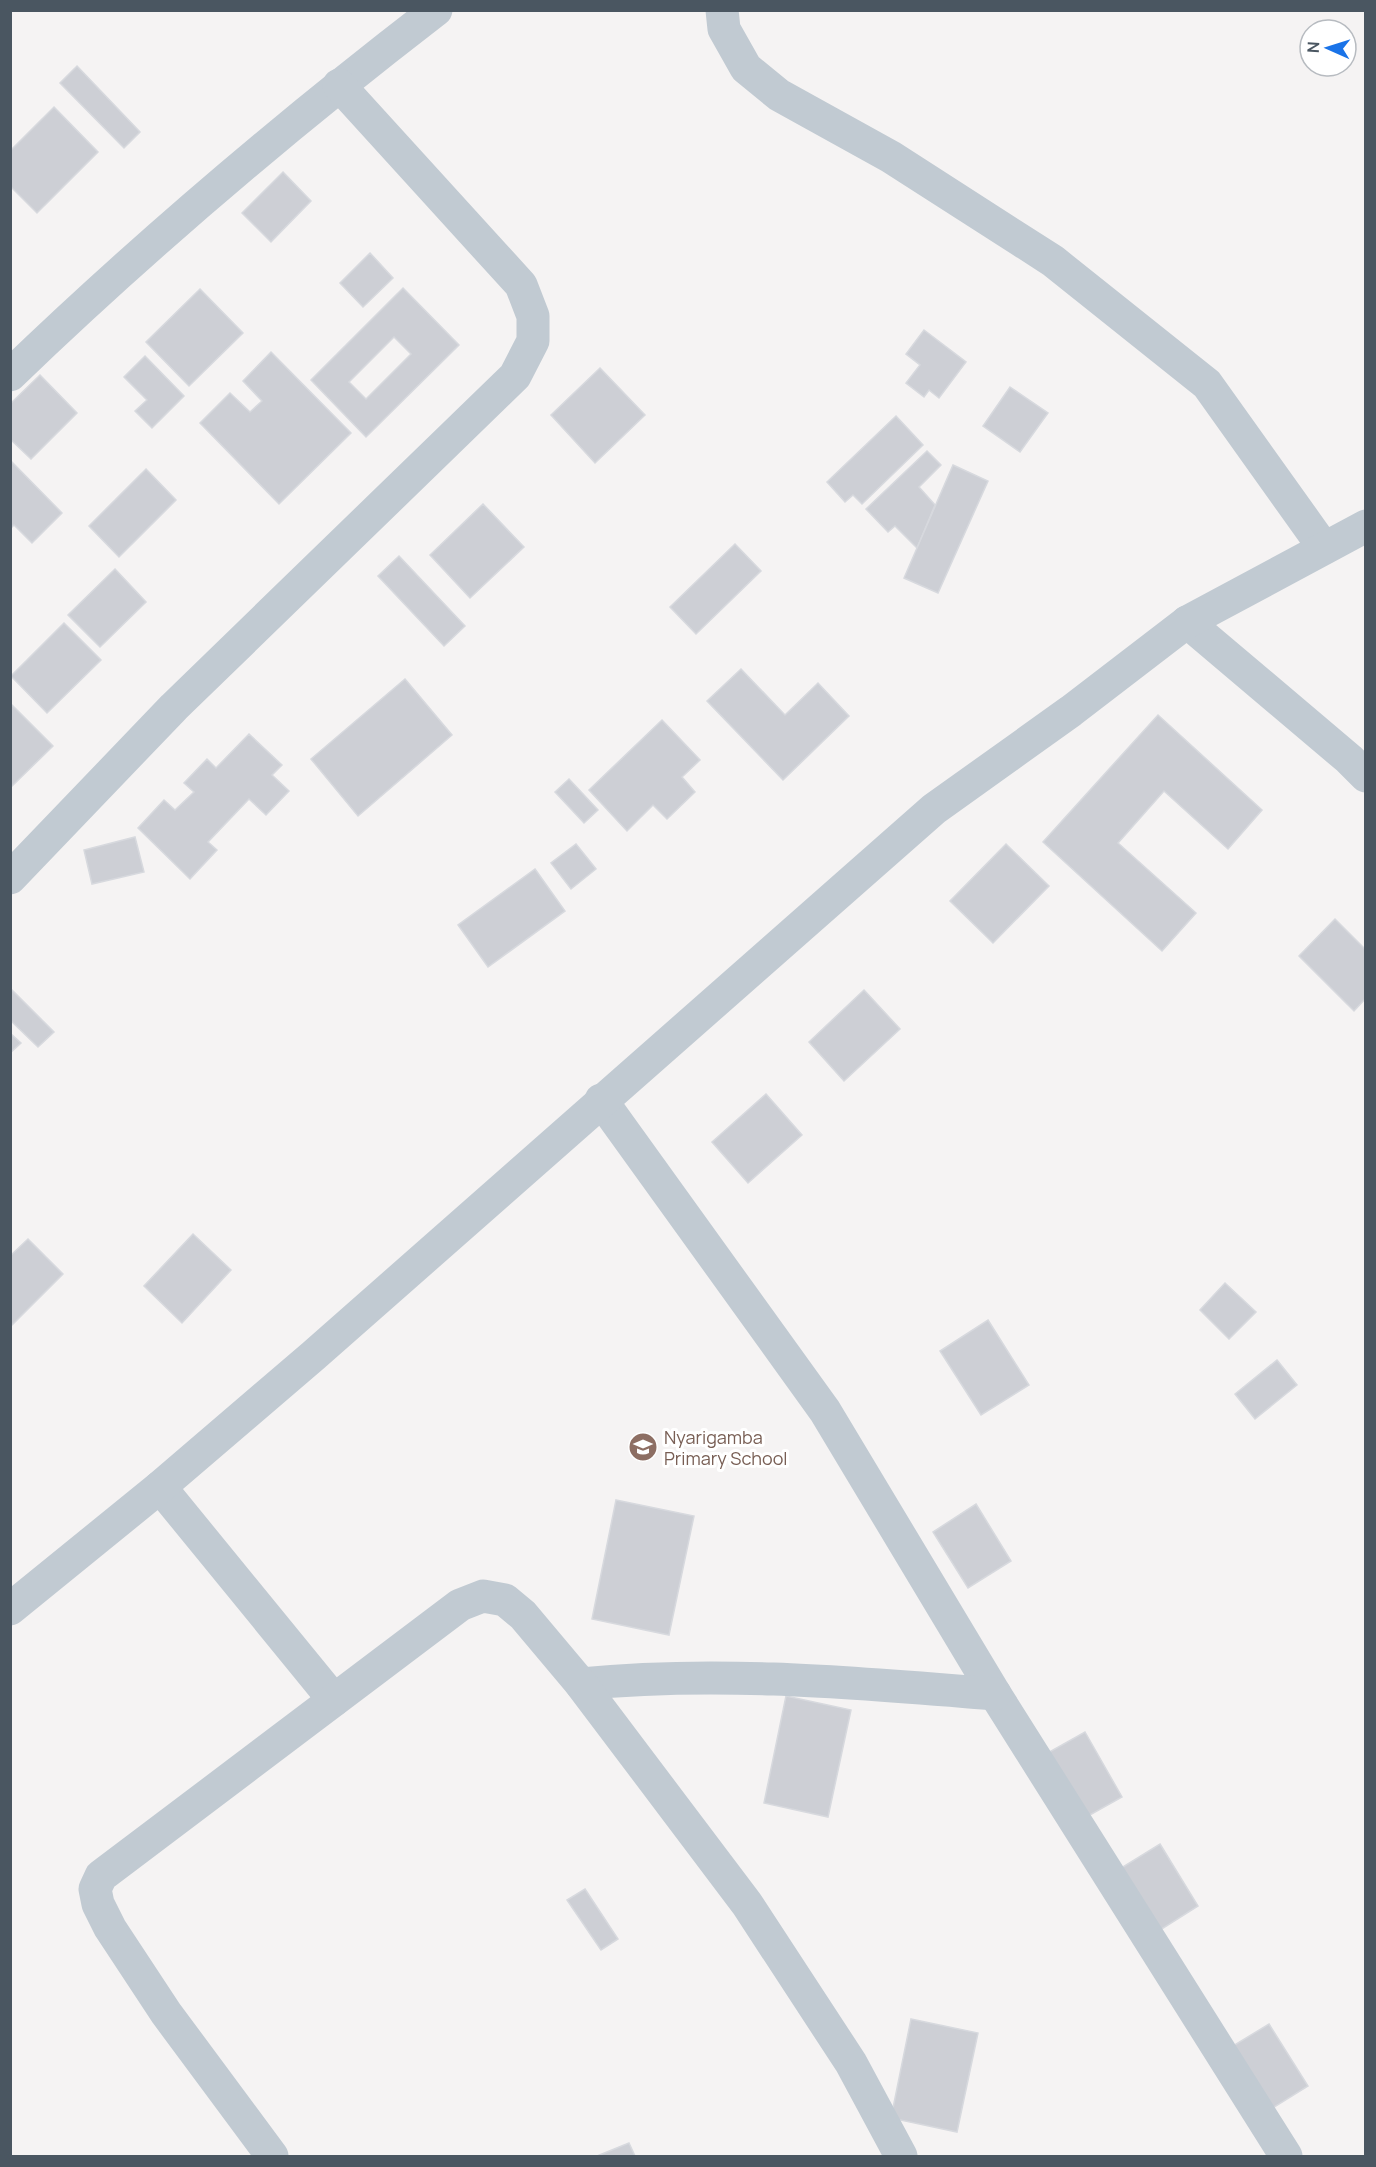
<svg xmlns="http://www.w3.org/2000/svg" width="1376" height="2167" viewBox="0 0 1376 2167" font-family="Manrope,sans-serif">
	<style>
		.building { fill: #cdcfd5; stroke: #d7d9de; stroke-width: 1.5; fill-rule: evenodd }
		.lines { fill: none; stroke-linecap: round; stroke-linejoin: round }
		.minor { stroke: #c1cad2; stroke-width: 33 }
		.labels { text-anchor: middle; dominant-baseline: central; stroke-width: 6; stroke-linejoin: round; paint-order: stroke }
		.education-label { font-size: 18px; fill: #785e54; stroke: #fff; text-anchor: start }
	</style>
	<rect width="100%" height="100%" fill="#f5f3f3"/>
	<g class="building">
		<path d="M77,66L140,132L124,148L60,83Z"/>
		<path d="M54,107L98,152L37,213L10,186V151Z"/>
		<path d="M283,172L311,201L271,242L242,213Z"/>
		<path d="M370,253L393,278L363,307L340,283Z"/>
		<path d="M403,288L459,345L366,437L311,380ZM394,337L411,354L366,399L349,382Z"/>
		<path d="M200,289L243,333L189,386L146,342Z"/>
		<path d="M924,330L966,362L939,398L929,390L924,397L906,383L920,365L906,354Z"/>
		<path d="M271,352L351,433L279,504L200,423L230,393L250,412L262,401L243,381Z"/>
		<path d="M145,356L184,396L152,428L135,411L147,400L124,377Z"/>
		<path d="M600,368L645,415L595,463L551,415Z"/>
		<path d="M40,375L77,413L31,459L10,439V404Z"/>
		<path d="M1010,387L1048,413L1020,452L983,426Z"/>
		<path d="M896,416L923,445L862,504L853,495L845,502L827,482Z"/>
		<path d="M927,451L941,465L919,487L935,505L917,548L895,526L888,532L866,509Z"/>
		<path d="M10,460L62,513L32,543L14,525L10,529Z"/>
		<path d="M953,465L988,481L938,593L904,578Z"/>
		<path d="M146,469L176,500L119,557L89,526Z"/>
		<path d="M483,504L524,547L470,598L430,555Z"/>
		<path d="M735,544L761,571L696,634L670,607Z"/>
		<path d="M399,556L465,626L444,646L378,576Z"/>
		<path d="M115,569L146,602L100,647L68,615Z"/>
		<path d="M64,623L101,660L47,713L11,676Z"/>
		<path d="M741,669L785,715L818,683L849,716L783,780L707,701Z"/>
		<path d="M405,679L452,735L358,816L311,759Z"/>
		<path d="M12,705L53,746L10,788V707Z"/>
		<path d="M1158,715L1262,810L1228,849L1164,791L1118,843L1196,913L1162,951L1043,842Z"/>
		<path d="M662,720L700,760L682,777L695,792L667,819L653,805L627,831L589,790Z"/>
		<path d="M249,734L282,765L272,775L289,791L266,815L249,799L208,842L217,850L190,879L138,828L164,800L175,810L194,792L184,783L207,759L216,768Z"/>
		<path d="M569,779L598,810L584,823L555,792Z"/>
		<path d="M135,837L144,872L92,884L84,850Z"/>
		<path d="M576,844L596,869L571,889L551,863Z"/>
		<path d="M1006,844L1049,886L993,943L950,901Z"/>
		<path d="M535,869L565,911L488,967L458,925Z"/>
		<path d="M1335,919L1366,950V998L1354,1011L1299,956Z"/>
		<path d="M10,988L54,1032L38,1047L10,1020Z"/>
		<path d="M864,990L900,1029L844,1081L809,1042Z"/>
		<path d="M10,1033L21,1043L10,1053Z"/>
		<path d="M766,1094L802,1135L748,1183L712,1142Z"/>
		<path d="M193,1234L231,1270L182,1323L144,1286Z"/>
		<path d="M28,1239L63,1274L10,1327V1256Z"/>
		<path d="M1225,1283L1256,1312L1229,1339L1200,1310Z"/>
		<path d="M988,1320L1029,1385L981,1415L940,1351Z"/>
		<path d="M1277,1360L1297,1385L1255,1419L1235,1394Z"/>
		<path d="M616,1500L694,1516L669,1635L592,1619Z"/>
		<path d="M976,1504L1011,1561L968,1588L933,1532Z"/>
		<path d="M786,1696L851,1710L828,1817L764,1803Z"/>
		<path d="M1085,1732L1122,1797L1081,1820L1044,1755Z"/>
		<path d="M1160,1844L1198,1906L1157,1932L1118,1870Z"/>
		<path d="M585,1889L618,1939L601,1950L567,1900Z"/>
		<path d="M911,2019L978,2033L957,2132L891,2118Z"/>
		<path d="M1269,2024L1308,2086L1266,2112L1228,2049Z"/>
		<path d="M629,2143L635,2156H597Z"/>
	</g>
	<g class="lines">
		<g class="minor">
			<path d="M722,10L724,29L746,68L779,95L891,157L1053,261L1207,384L1324,548"/>
			<path d="M10,375C145,245 288,124 436,10"/>
			<path d="M1187,622L1349,759L1366,776"/>
			<path d="M10,878L174,707L515,376L533,341V316L521,285L339,85"/>
			<path d="M601,1100L825,1411L995,1694L1286,2156"/>
			<path d="M160,1487L334,1700"/>
			<path d="M10,1609L160,1487L313,1356L934,809L1071,711L1187,622L1366,526"/>
			<path d="M581,1684C719,1670 857,1683 995,1694"/>
			<path d="M272,2156L166,2013L110,1928L98,1904L95,1889L101,1876L460,1605L483,1596L505,1600L523,1615L581,1684L747,1904L851,2063L901,2156"/>
		</g>
	</g>
	<defs>
		<g id="school-disc" transform="scale(1.5)"><circle r="9.5" fill="#8d6e63" stroke="#fff"/><path d="M0-5L7-2L0 1L-7-2ZM-4 1L0 2.5L4 1V4Q0 6-4 4Z" fill="#fff"/></g>
	</defs>
	<g fill-rule="evenodd">
		<use href="#school-disc" x="643" y="1447"/>
	</g>
	<g class="labels">
		<g class="education-label">
			<text x="664" y="1437">Nyarigamba<tspan x="664" dy="21">Primary School</tspan></text>
		</g>
	</g>
	<rect width="1376" height="2167" fill="none" stroke="#4a5661" stroke-width="24"/>
	<g transform="translate(1328 48) rotate(273)"><circle r="28" fill="#ffffff" stroke="#b7bbc0" stroke-width="1.5"/>
	<path d="M0-4.5L10 22L0 15L-10 22Z" fill="#1a73e8"/>
	<text y="-9" font-size="16" font-weight="bold" text-anchor="middle" fill="#4a5661">N</text>
	</g>
</svg>
